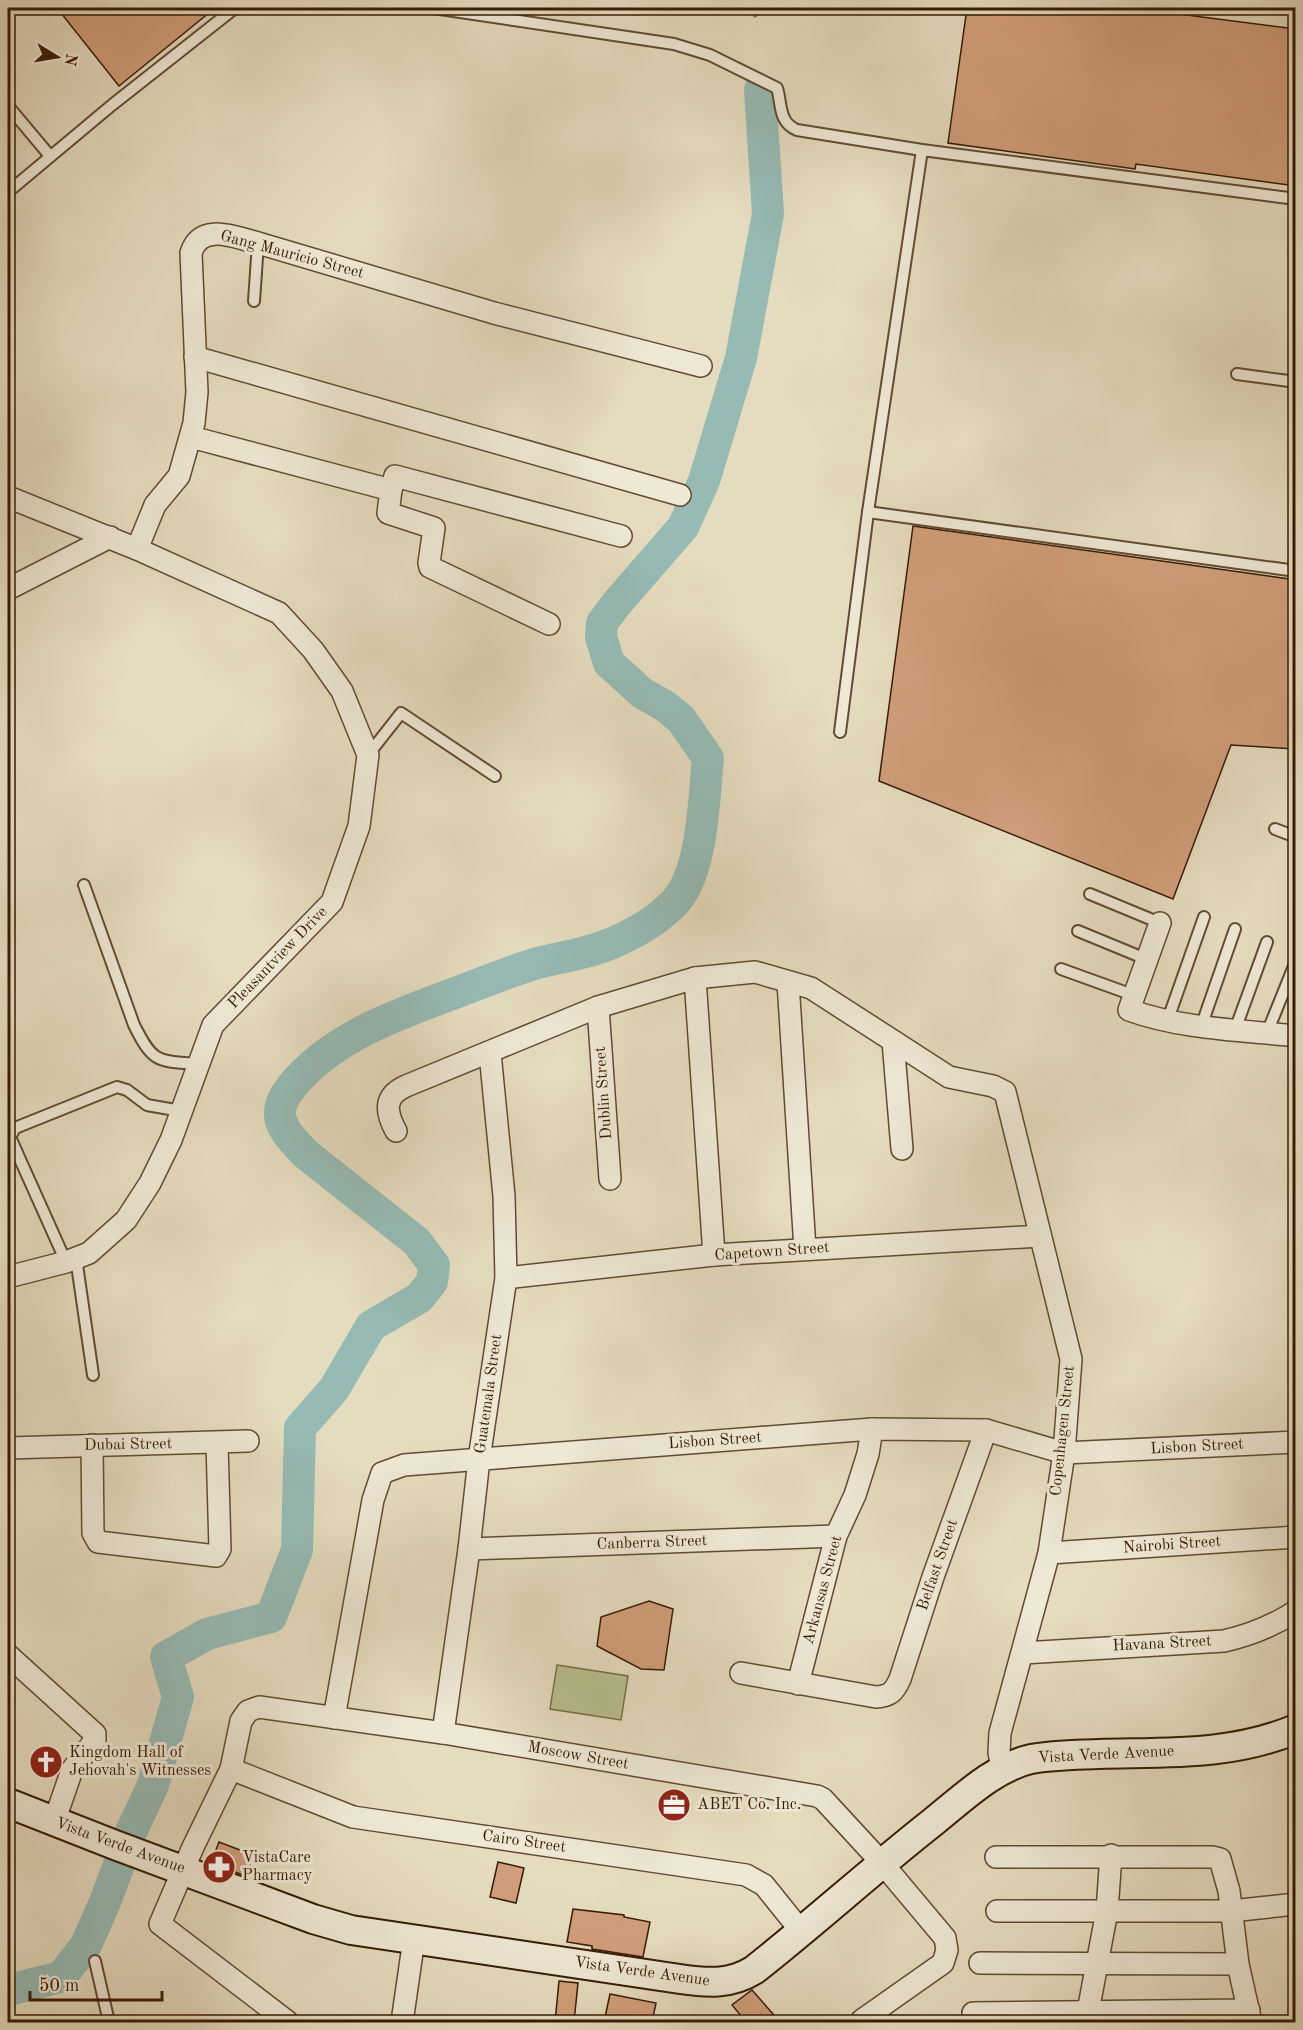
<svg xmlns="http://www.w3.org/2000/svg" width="1303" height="2030" viewBox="0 0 1303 2030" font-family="'Old Standard TT',serif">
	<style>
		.green { fill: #b9bf8f; stroke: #786d49; stroke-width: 1.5 }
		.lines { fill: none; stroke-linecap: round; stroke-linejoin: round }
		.stream { stroke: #707b6e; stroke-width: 5 }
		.river { stroke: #96bbb5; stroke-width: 32 }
		.building { fill: #d09e7a; stroke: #361b03; stroke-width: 1.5 }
		.lane-casing { stroke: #624b32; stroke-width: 14 }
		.street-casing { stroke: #624b32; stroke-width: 24 }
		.secondary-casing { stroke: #361b03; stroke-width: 32 }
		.lane { stroke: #eee8d5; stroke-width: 10 }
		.street { stroke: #eee8d5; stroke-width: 21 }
		.secondary { stroke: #eee8d5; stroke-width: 28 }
		.labels { text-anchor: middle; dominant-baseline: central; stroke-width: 6; stroke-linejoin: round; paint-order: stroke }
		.street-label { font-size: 16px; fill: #361b03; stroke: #eee8d5 }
		.poi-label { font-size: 16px; fill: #361b03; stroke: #eee8d5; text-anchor: start }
	</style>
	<rect width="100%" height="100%" fill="#e5dcbf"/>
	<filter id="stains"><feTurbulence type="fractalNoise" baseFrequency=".00333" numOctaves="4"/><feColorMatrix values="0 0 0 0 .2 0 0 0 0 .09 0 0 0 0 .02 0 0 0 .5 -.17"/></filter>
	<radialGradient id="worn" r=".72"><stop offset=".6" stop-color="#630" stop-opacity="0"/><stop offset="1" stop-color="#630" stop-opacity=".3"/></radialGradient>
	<path class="green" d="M557,1665L628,1676L621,1720L550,1709Z"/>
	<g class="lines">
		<path class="stream" d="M754,8L755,15"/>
		<path class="river" d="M8,1990L61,1977L86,1945L105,1902L131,1832L153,1785L178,1697L166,1657L207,1634L271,1617L297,1550L300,1428L334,1389L371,1326L419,1298L432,1282L434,1265L417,1242L307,1155C295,1143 275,1125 281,1106C283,1096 292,1086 298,1079C340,1034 399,1014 455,993C479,984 503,974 528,966C552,958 578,956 602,947C629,937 655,923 675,902C703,872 704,798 708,758L681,719L665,706L642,693L609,663L601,637L602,623L617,603L683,527L704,481L741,358L768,214L760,90"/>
	</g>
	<g class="building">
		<path d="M57,8H215L119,86Z"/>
		<path d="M967,8H1132L1296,29V186L1136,164L1135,169L948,143Z"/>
		<path d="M913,526L1296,580V749L1231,745L1173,899L879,781Z"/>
		<path d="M649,1601L673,1609L664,1670L641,1669L597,1646L601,1617Z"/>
		<path d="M219,1842L253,1855L246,1876L211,1863Z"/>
		<path d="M498,1862L524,1868L516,1903L490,1897Z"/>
		<path d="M573,1909L624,1915V1917L650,1922L643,1957L592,1949V1946L567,1942Z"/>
		<path d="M559,1981L578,1983L574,2022H555Z"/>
		<path d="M752,1990L780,2022H746L732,2005Z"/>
		<path d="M610,1994L656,2003L652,2022H604Z"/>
	</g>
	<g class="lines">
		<g class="lane-casing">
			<g id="lane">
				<path d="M433,8L674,44L710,55L777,88C782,104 778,122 797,130L922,150L1296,199"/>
				<path d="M8,106L50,156"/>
				<path d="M8,192L112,105L235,8"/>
				<path d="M254,301L258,243"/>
				<path d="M1237,374L1296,382"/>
				<path d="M868,512L1296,571"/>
				<path d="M840,732L868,512L922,150"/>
				<path d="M368,755L401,713L495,776"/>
				<path d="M1275,829L1296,837"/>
				<path d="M84,885L134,1025C153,1063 157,1061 198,1064"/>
				<path d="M1090,894L1160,923"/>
				<path d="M1078,931L1146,959"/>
				<path d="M1061,969L1133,995"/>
				<path d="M1167,1022L1204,917"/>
				<path d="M1201,1027L1235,929"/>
				<path d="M1235,1030L1267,942"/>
				<path d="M1267,1033L1296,961"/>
				<path d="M76,1258L93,1375"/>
				<path d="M66,1262L10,1137L15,1128L117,1087L127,1090L147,1105L181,1111"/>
				<path d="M95,1961L109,2022"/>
			</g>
		</g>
		<g class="street-casing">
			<g id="street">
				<path d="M195,357L680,495"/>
				<path d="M191,437L391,490L395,476L621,536"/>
				<path d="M391,490L388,513L434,528L429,563L430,567L549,624"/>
				<path d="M8,497L137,549L279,613L313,650L342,691L368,755L359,826L332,902L213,1025L171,1140L150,1183L126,1220L89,1253L66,1262L8,1277"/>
				<path d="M137,549L155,505L179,476L194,423L197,392L191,253C201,222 234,237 258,243L494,313L701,366"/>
				<path d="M8,589L110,537"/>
				<path d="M1160,923L1129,1010C1182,1029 1239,1030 1296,1036"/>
				<path d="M695,978L714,1255"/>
				<path d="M788,982L805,1249"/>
				<path d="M598,1007L610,1179"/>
				<path d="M893,1041L902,1149"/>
				<path d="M396,1131C385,1111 384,1096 406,1086L598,1007L695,978L755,972L811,988L949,1077L993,1086L1005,1092L1071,1359L1064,1453L1049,1553L1000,1733L999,1752L1002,1770"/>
				<path d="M506,1278L714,1255L1040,1236"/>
				<path d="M92,1445L93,1533L98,1542L216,1556L220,1549L217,1443"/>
				<path d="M8,1448L248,1441"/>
				<path d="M469,1549L836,1536"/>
				<path d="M1049,1553L1296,1537"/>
				<path d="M1023,1653L1224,1641C1251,1635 1273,1626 1296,1611"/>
				<path d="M8,1655L95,1734V1740L72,1770L54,1822"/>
				<path d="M741,1673L876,1697C890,1696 894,1692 900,1679L933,1577L986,1430"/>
				<path d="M798,1684L836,1536L855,1495L868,1454L872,1429"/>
				<path d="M334,1718L373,1500L382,1473L404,1465L872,1429L986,1430L1064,1453L1296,1442"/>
				<path d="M443,1733L469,1549L479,1459L506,1278L504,1196L490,1053"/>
				<path d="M231,1769L353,1817L746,1875L764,1885L801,1931"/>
				<path d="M996,1857H1212L1220,1859L1229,1891L1238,1964L1251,2022"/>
				<path d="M997,1911H1231L1296,1904"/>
				<path d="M980,1963L1238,1964"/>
				<path d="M973,2013L1249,2010"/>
				<path d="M288,2022L160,1924L193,1847L231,1769L241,1721L248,1711L259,1707L443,1733L817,1796L823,1799L882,1863L945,1938L947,1950L943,1963L862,2020"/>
				<path d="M402,2022L414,1939"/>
				<path d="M1086,2022L1107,1911L1111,1855"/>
			</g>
		</g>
		<g class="secondary-casing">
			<path id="secondary" d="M8,1803L115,1845L313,1919L351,1930L680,1979C707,1983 730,1985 754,1970C815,1922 872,1870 933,1822C962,1799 993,1768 1031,1759C1053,1755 1076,1755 1099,1754C1168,1752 1231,1756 1296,1729"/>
		</g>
		<use href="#lane" class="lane"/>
		<use href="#street" class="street"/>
		<use href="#secondary" class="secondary"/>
	</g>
	<defs>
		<g id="church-disc" transform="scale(1.725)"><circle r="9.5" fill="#8f2418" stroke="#eee8d5"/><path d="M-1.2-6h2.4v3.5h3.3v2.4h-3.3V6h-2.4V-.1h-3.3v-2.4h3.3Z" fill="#fff"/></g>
		<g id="office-disc" transform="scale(1.725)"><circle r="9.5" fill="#8f2418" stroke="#eee8d5"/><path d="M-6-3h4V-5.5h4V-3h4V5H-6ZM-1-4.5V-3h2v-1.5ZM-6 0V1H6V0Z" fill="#fff"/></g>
		<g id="pharmacy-disc" transform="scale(1.725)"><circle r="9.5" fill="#8f2418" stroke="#eee8d5"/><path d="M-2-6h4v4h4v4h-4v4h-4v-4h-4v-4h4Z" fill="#fff"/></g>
	</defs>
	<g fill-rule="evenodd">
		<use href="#church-disc" x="46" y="1762"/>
		<use href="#office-disc" x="674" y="1805"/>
		<use href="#pharmacy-disc" x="219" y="1867"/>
	</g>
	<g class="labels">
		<g class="street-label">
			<text transform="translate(292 255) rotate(15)">Gang Mauricio Street</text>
			<text transform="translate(278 958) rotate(-46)">Pleasantview Drive</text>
			<text transform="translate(604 1093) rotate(-94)">Dublin Street</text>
			<text transform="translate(772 1252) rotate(-4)">Capetown Street</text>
			<text transform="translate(489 1394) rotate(-82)">Guatemala Street</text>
			<text transform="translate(1063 1431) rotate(-84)">Copenhagen Street</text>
			<text transform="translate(715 1441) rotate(-4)">Lisbon Street</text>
			<text transform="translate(128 1445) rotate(-1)">Dubai Street</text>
			<text transform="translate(1197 1447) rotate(-3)">Lisbon Street</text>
			<text transform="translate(652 1543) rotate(-2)">Canberra Street</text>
			<text transform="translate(1172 1545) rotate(-4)">Nairobi Street</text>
			<text transform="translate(938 1565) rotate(-71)">Belfast Street</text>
			<text transform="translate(823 1590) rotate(-75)">Arkansas Street</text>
			<text transform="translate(1162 1644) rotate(-3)">Havana Street</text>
			<text transform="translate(1106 1755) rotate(-3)">Vista Verde Avenue</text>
			<text transform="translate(578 1756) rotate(10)">Moscow Street</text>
			<text transform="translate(524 1842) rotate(8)">Cairo Street</text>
			<text transform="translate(120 1846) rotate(20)">Vista Verde Avenue</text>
			<text transform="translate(642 1972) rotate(8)">Vista Verde Avenue</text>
		</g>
		<g class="poi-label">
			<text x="69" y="1753">Kingdom Hall of<tspan x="69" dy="18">Jehovah's Witnesses</tspan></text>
			<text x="697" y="1805">ABET Co. Inc.</text>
			<text x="242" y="1858">VistaCare<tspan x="242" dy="18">Pharmacy</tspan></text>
		</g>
	</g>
	<rect width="1303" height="2030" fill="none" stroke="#e5dcbf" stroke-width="30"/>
	<rect x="9" y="9" width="1285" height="2012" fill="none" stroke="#361b03" stroke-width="3"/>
	<rect x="15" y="15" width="1273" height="2000" fill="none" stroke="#361b03" stroke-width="1.5"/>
	<g transform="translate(57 57) rotate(101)" stroke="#eee8d5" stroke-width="4.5" paint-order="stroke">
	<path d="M0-4.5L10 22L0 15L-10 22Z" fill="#361b03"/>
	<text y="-9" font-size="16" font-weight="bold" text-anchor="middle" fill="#361b03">N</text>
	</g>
	<path d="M30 1991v9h132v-9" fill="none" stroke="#361b03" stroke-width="3"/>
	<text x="39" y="1991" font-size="18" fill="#361b03" stroke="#eee8d5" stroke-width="4.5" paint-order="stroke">50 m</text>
	<rect width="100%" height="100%" filter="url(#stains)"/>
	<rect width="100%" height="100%" fill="url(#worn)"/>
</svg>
